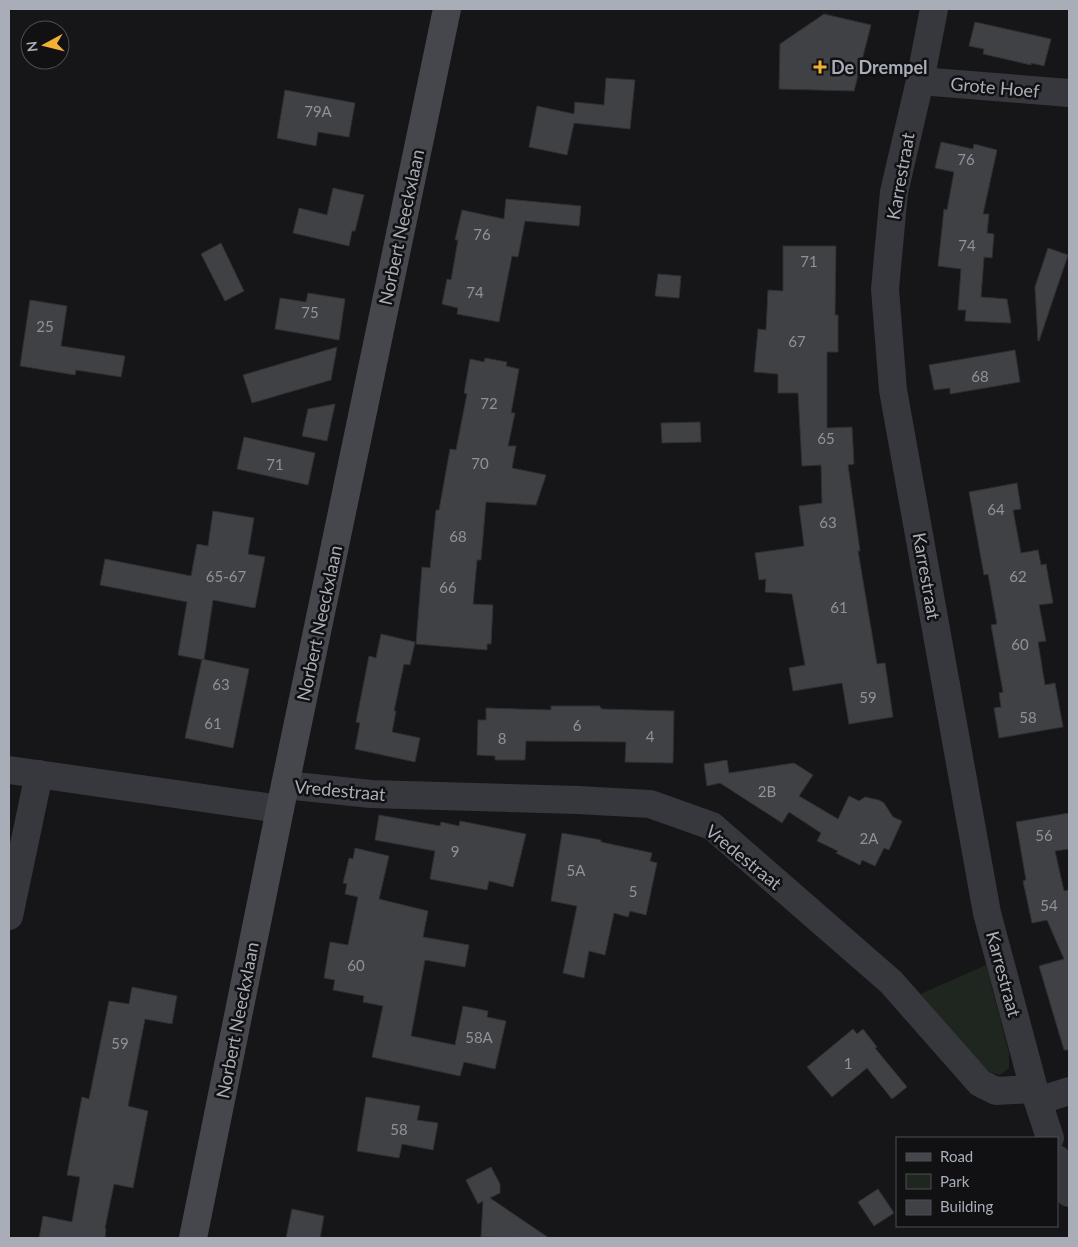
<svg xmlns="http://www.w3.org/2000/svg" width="1078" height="1247" viewBox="0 0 1078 1247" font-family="Lato,sans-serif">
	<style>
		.green { fill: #1e261f }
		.building { fill: #404145; stroke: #303034 }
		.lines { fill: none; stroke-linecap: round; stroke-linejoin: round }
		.minor { stroke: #37383d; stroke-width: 28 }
		.secondary { stroke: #45474d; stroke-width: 28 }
		.poi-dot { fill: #f2b134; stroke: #111113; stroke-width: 2 }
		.labels { text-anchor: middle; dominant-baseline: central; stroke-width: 5; stroke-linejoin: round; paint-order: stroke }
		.number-label { font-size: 15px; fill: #8e929b }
		.poi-label { font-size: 18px; font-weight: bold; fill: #a8adb8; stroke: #111113; text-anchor: start }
		.street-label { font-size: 18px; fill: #a8adb8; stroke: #111113 }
	</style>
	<rect width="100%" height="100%" fill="#161618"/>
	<path class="green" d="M986,965L1009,1053V1068L1000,1075L990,1072L976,1062L916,996Z"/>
	<g class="building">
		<path d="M824,14L871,25L854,91L779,89L780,44Z"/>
		<path d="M975,22L1051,39L1044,66L1031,63V65L983,54L984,49L969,46Z"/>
		<path d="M606,78L635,80L630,129L574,123L567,155L529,147L537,106L574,114L575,102L604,105Z"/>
		<path d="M285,90L355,103L349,137L318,132L316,146L277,138Z"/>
		<path d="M941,142L973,149L974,144L997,150L983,214H989L987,233L994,234L992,258L984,257L981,297L1007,299L1011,323L965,321L966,310H958L961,269L938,266L944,209L947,210L954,172L935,168Z"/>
		<path d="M333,188L364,195L355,231H352L349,246L293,233L299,208L327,215Z"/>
		<path d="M506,199L581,206L579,226L525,221L518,257L512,256L499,322L457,314L458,308L442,304L447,279L451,280L458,240H455L462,210L504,219Z"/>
		<path d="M221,243L244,291L225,301L201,254Z"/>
		<path d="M783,246H836L835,315H838V352H827V428L852,427L854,464L848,465L860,551H858L877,664L885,663L893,717L849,724L842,683L793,691L789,668L805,665L792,594L765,592L766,579L759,580L755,553L804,546L799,506L822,503L821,465L802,466L798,393H778V374L754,372L758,329L766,330L768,290L783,291Z"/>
		<path d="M1048,248L1068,255L1039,341H1038L1035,287Z"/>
		<path d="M658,274L681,276L679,298L655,296Z"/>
		<path d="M308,293L345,299L339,340L275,329L280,298L306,302Z"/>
		<path d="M30,300L67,306L61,346L125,356L121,377L76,370L75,375L20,366Z"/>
		<path d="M337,347L331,380L252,403L243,375Z"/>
		<path d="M1015,350L1020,382L950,394V388L934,390L929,365Z"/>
		<path d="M485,358L507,362L506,366L519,369L511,413H515L508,446H516L512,468L546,475L536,505L486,502L481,560H477L473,604L493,605L491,644H487V650L416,644L422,567L430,568L436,510H439L450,449L456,450L467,394L464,393L470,359L484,362Z"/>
		<path d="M335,404L327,441L302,436L308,409Z"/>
		<path d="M700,422L701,442L662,443L661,423Z"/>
		<path d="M244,437L315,453L308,485L237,469Z"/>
		<path d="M1017,483L1021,509L1013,510L1021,553L1038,550L1041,565L1046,564L1053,603L1039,605L1046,641L1038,642L1045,685L1055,683L1063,727L999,738L994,708L1001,707L999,693L1003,692L991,625L997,624L988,574L984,575L969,492Z"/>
		<path d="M213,511L254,518L248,554L265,557L255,608L213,600L204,660L178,655L187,602L100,585L105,559L191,576L197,544L208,546Z"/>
		<path d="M381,634L415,642L410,665L404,664L394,711H396L392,732L420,738L415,762L355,749L360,723L356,722L369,656L376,658Z"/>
		<path d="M202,659L249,669L233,748L185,738Z"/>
		<path d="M551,706H600V708H602V709L674,711L673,763L625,762L626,742L526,741L525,760H495V756L477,755L478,720H486V708L551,710Z"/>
		<path d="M727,760L729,773L794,763L813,775L799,796L838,819L849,796L859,801L865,797L879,800L884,803L893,817L902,821L889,850L884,848L875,866L862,860L860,865L836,853L838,851L817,841L821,833L789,812L782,823L720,783L707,786L704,764Z"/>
		<path d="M1069,813V849L1055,851L1064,891L1069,890V1050H1064L1039,966L1064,959L1047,920L1032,923L1023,881L1026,880L1016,822Z"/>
		<path d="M379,815L440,826L441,822L459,826L460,821L526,834L513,887L489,881L487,890L430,879L435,851L375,840Z"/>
		<path d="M562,833L601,840V842L652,853L650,861L657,863L646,915L630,911L628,917L614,913L605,955L589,951L584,978L563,973L577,906L551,901Z"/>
		<path d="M355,848L389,856L379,899L428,911L423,937L469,945L465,967L425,960L411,1036L455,1045L463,1006L488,1011L487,1017L506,1021L495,1069L464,1062L460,1076L372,1057L383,1006L363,1002L364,996L333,990L335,980L324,978L330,942L348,945L358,897L345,894L347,884L343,883L349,858L353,859Z"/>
		<path d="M132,987L177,996L172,1024L145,1019L128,1106L148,1111L133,1188L114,1184L105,1228L106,1229L105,1238H39L43,1216L72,1222L80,1177L67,1175L82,1097L89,1099L109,1001L129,1004Z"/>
		<path d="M853,1029L857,1034L863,1029L877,1047L875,1048L907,1087L892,1099L867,1068L832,1097L807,1067Z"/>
		<path d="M366,1097L420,1106L417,1120L438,1123L433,1150L402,1144L399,1158L357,1151Z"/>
		<path d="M491,1167L500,1184V1193L490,1198L549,1238L481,1237L483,1201L478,1204L466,1180Z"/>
		<path d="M878,1189L894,1213L874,1226L858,1202Z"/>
		<path d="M292,1209L324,1216L320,1238H286Z"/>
	</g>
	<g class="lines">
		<g class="minor">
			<path d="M934,9L920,81L894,192L885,289L893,390L987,913L1034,1089L1050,1138"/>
			<path d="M920,81L1069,93"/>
			<path d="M9,770L280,809"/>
			<path d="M285,785L371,794L578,800L650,804L712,826L891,982L980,1083L996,1091L1034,1089"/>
			<path d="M9,916L39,774"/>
			<path d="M1038,1101L1069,1091"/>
			<path d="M1057,1159L1064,1182L1069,1193"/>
		</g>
		<path class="secondary" d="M193,1238L280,809L447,9"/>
	</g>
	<path class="poi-dot" d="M817.5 59.5h5v5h5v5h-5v5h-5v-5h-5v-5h5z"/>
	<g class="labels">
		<g class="number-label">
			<text x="318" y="111">79A</text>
			<text x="966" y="159">76</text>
			<text x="482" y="234">76</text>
			<text x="967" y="245">74</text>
			<text x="809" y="261">71</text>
			<text x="475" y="292">74</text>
			<text x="310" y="312">75</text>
			<text x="45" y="326">25</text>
			<text x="797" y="341">67</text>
			<text x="980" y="376">68</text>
			<text x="489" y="403">72</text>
			<text x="826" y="438">65</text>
			<text x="480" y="463">70</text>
			<text x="275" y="464">71</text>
			<text x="996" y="509">64</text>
			<text x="828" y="522">63</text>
			<text x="458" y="536">68</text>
			<text x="226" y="576">65-67</text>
			<text x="1018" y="576">62</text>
			<text x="448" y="587">66</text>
			<text x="839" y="607">61</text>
			<text x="1020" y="644">60</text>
			<text x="221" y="684">63</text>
			<text x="868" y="697">59</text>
			<text x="1028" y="717">58</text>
			<text x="213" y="723">61</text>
			<text x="577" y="725">6</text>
			<text x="650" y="736">4</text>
			<text x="502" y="738">8</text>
			<text x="767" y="791">2B</text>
			<text x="1044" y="835">56</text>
			<text x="869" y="838">2A</text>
			<text x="455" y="851">9</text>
			<text x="576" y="870">5A</text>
			<text x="633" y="891">5</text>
			<text x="1049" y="905">54</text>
			<text x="356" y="965">60</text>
			<text x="479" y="1037">58A</text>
			<text x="120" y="1043">59</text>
			<text x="848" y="1063">1</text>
			<text x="399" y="1129">58</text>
		</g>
		<g class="poi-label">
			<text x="831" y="67">De Drempel</text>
		</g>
		<g class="street-label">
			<text transform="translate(995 87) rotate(5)">Grote Hoef</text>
			<text transform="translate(900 176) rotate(-80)">Karrestraat</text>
			<text transform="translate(401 227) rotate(-78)">Norbert Neeckxlaan</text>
			<text transform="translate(927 576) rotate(80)">Karrestraat</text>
			<text transform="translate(319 623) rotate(-78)">Norbert Neeckxlaan</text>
			<text transform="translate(340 790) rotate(5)">Vredestraat</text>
			<text transform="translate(744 857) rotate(39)">Vredestraat</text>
			<text transform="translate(1004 974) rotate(75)">Karrestraat</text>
			<text transform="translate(237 1020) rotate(-79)">Norbert Neeckxlaan</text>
		</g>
	</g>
	<rect width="1078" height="1247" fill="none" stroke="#a8adb8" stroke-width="20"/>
	<rect x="896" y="1137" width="162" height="90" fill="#111113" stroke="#4d4f55"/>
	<rect x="906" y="1153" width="25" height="8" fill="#45474d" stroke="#4d4f55"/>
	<text x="940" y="1162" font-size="15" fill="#a8adb8">Road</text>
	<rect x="906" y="1174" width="25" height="15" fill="#1e261f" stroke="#4d4f55"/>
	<text x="940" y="1187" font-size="15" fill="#a8adb8">Park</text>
	<rect x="906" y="1200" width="25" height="15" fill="#404145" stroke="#4d4f55"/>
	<text x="940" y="1212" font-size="15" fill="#a8adb8">Building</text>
	<g transform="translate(45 45) rotate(263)"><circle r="24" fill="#111113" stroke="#4d4f55"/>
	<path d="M0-4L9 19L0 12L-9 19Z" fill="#f2b134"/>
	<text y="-8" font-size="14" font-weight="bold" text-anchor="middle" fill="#a8adb8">N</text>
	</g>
</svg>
